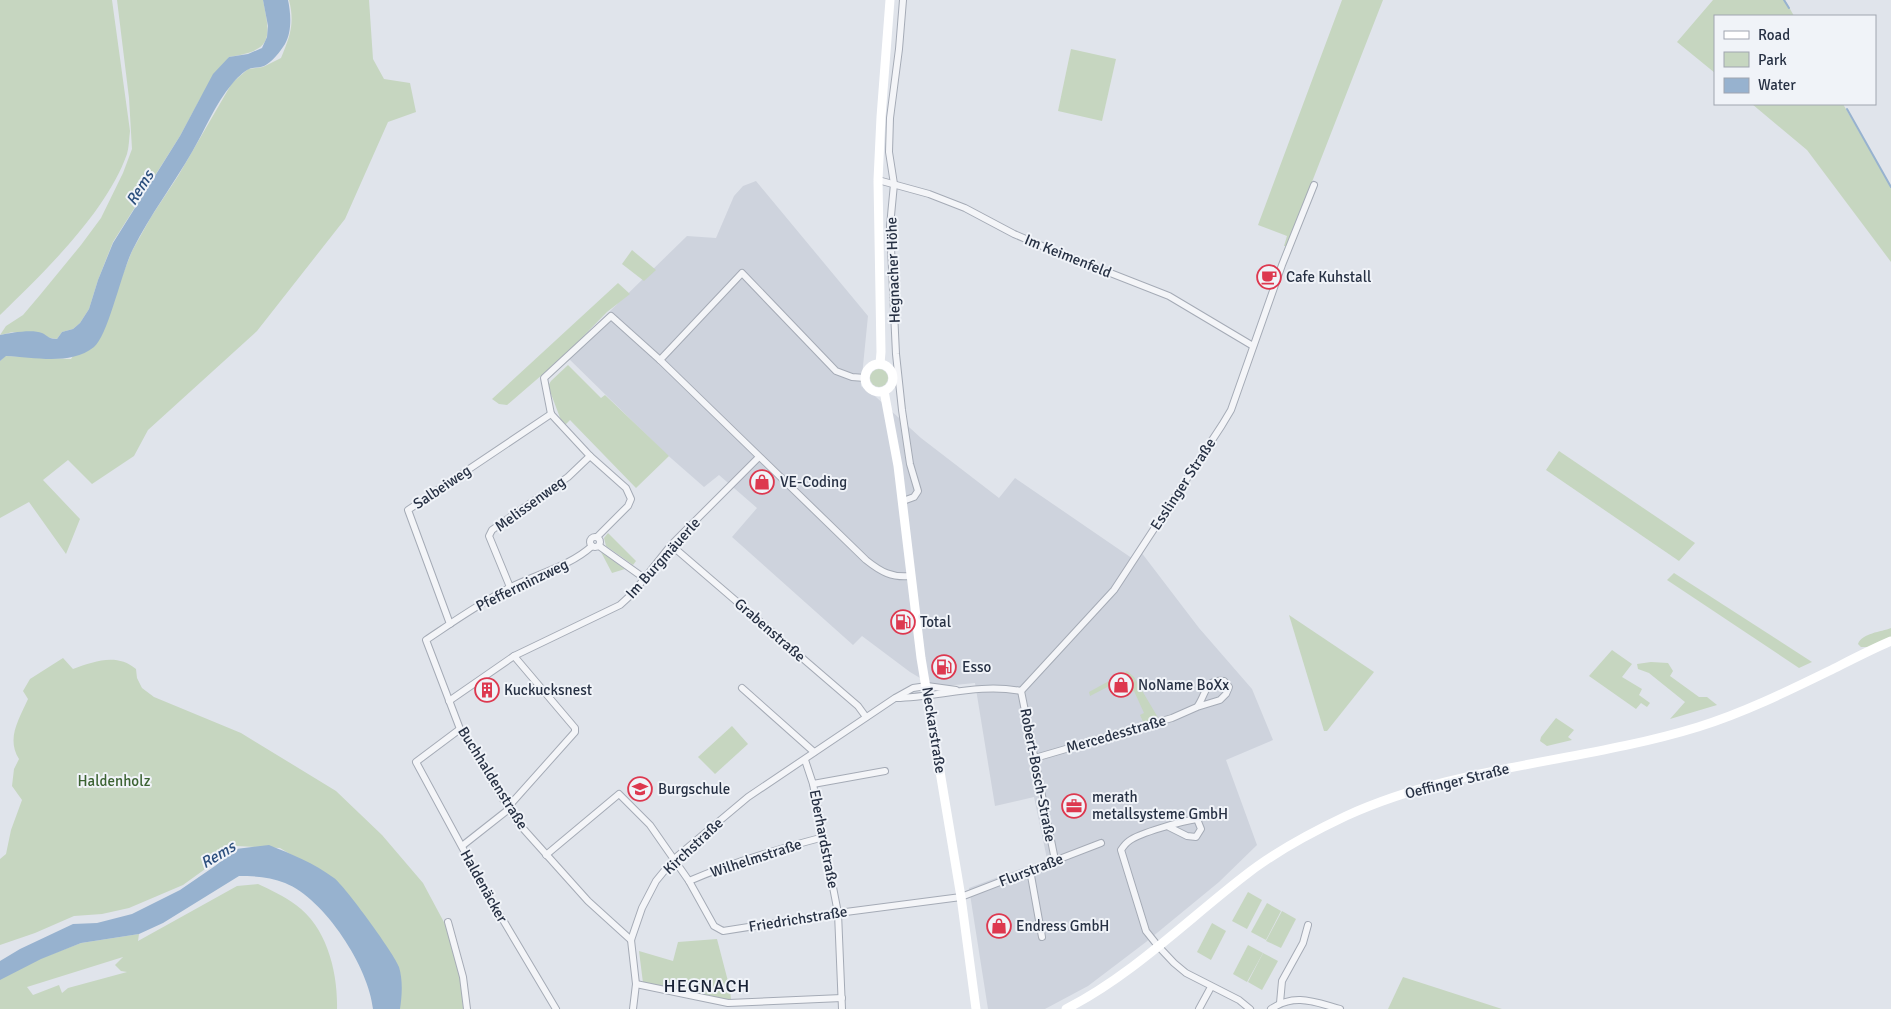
<svg xmlns="http://www.w3.org/2000/svg" width="1891" height="1009" viewBox="0 0 1891 1009" font-family="Signika,sans-serif">
	<style>
		.built { fill: #ced3dd }
		.green { fill: #c6d6c0; fill-rule: evenodd }
		.water { fill: #97b2cf }
		.lines { fill: none; stroke-linecap: round; stroke-linejoin: round }
		.stream { stroke: #97b2cf; stroke-width: 2 }
		.minor-casing { stroke: #a5abb6; stroke-width: 8 }
		.minor { stroke: #f4f5f8; stroke-width: 6 }
		.secondary { stroke: #fff; stroke-width: 9 }
		.labels { text-anchor: middle; dominant-baseline: central; stroke-width: 4; stroke-linejoin: round; paint-order: stroke }
		.street-label { font-size: 15px; fill: #273144; stroke: #f0f3f8 }
		.poi-label { font-size: 15px; fill: #273144; stroke: #f0f3f8; text-anchor: start }
		.park-label { font-size: 15px; fill: #3b6232; stroke: #f0f3f8 }
		.water-label { font-size: 16px; font-style: italic; fill: #2c4f7d; stroke: #f0f3f8 }
		.quarter-label { font-size: 18px; letter-spacing: 1px; fill: #192235; stroke: #f0f3f8 }
	</style>
	<rect width="100%" height="100%" fill="#e0e4eb"/>
	<path class="built" d="M756,181L868,316L861,386L876,397L921,438L999,498L1015,478L1136,561L1141,552L1199,628L1252,689L1273,740L1226,760L1257,845L1219,882L1146,942L1088,986L1045,1009H988L969,888L1047,859L1034,797L995,806L975,683L935,687L910,672L862,636L853,645L732,537L757,508L719,475L704,487L664,452L565,355L687,236L716,238L734,196L743,186Z"/>
	<g class="green">
		<path d="M0,0H112L130,131C129,139 129,147 127,154C106,213 44,272 0,315Z"/>
		<path d="M117,0H263C271,39 273,50 229,57L200,99L180,136L113,242L98,280L89,309L80,323L73,329L62,332L57,339L13,332L0,335L6,326L23,315L40,295L81,245L101,218L123,173L132,149L129,98Z"/>
		<path d="M289,0H369L373,59L384,79L410,83L416,112L388,122L345,219L257,331L148,430L134,456L92,484L68,460L43,480L80,519L66,554L29,502L0,518V361L5,356L71,359L119,284L132,251L151,217L178,176L232,83L248,69L263,67L281,58C290,36 295,24 289,0Z"/>
		<path d="M1342,0H1383L1287,246H1284L1287,236L1258,225Z"/>
		<path d="M1713,0H1785L1794,16H1715V73L1677,42Z"/>
		<path d="M1071,49L1116,59L1102,121L1058,111Z"/>
		<path d="M1752,104H1843L1891,186V262L1807,150Z"/>
		<path d="M632,250L656,270L644,281L622,264Z"/>
		<path d="M618,283L630,294L607,312L565,355L507,405L499,404L492,399Z"/>
		<path d="M568,365L601,398L605,395L669,456L636,488L570,420L565,425L562,423L548,386L551,381Z"/>
		<circle cx="879" cy="378" r="9"/>
		<path d="M1559,451L1695,543L1679,561L1546,470Z"/>
		<path d="M608,533L636,561L633,565L606,546L604,538Z"/>
		<path d="M601,552L625,569L612,573Z"/>
		<path d="M1674,573L1812,662L1799,668L1667,580Z"/>
		<path d="M1289,615L1374,672L1327,731H1324Z"/>
		<path d="M1891,628V638L1869,647H1861L1858,644C1862,633 1881,632 1891,628Z"/>
		<path d="M1612,650L1632,664L1622,677L1642,689L1639,695L1650,703L1647,707L1641,703L1636,709L1589,676Z"/>
		<path d="M63,658L73,669C95,661 117,653 136,669L137,678L142,688L154,697L241,733L336,791L382,835L423,883L446,926L461,978L463,1009H399L328,877L280,848L237,846L183,885L129,908L102,914L74,916L35,933L0,945V859L6,854L11,830L22,800L12,786L14,769L19,759C6,739 19,719 28,699L23,691L30,679Z"/>
		<path d="M1651,662L1668,663L1673,671L1670,676L1699,697H1707L1717,705L1670,719L1685,702L1649,673L1638,669L1637,664Z"/>
		<path d="M1127,671L1134,677L1160,721L1145,726L1140,715L1144,713L1134,691L1132,692L1125,678L1090,696L1089,692Z"/>
		<path d="M1556,718L1574,730L1568,737L1572,740L1547,746L1540,741L1541,737Z"/>
		<path d="M732,726L748,744L715,774L698,757Z"/>
		<path d="M258,884C271,890 284,896 296,905C327,927 338,973 337,1009H0V979L39,959L81,943L139,934L138,941L237,886ZM123,957L115,965L121,971L127,972L68,988L62,993L59,985L33,995L27,987Z"/>
		<path d="M1248,892L1262,900L1247,929L1232,921Z"/>
		<path d="M1267,903L1281,911L1266,940L1251,932Z"/>
		<path d="M1282,911L1296,919L1281,948L1266,941Z"/>
		<path d="M1212,923L1226,931L1211,960L1197,952Z"/>
		<path d="M717,939L730,989L731,999L726,1002L643,983L639,951L673,961L678,942Z"/>
		<path d="M1248,945L1263,953L1247,982L1233,974Z"/>
		<path d="M1263,953L1278,961L1262,990L1248,982Z"/>
		<path d="M1403,977L1502,1009H1388Z"/>
	</g>
	<g class="water">
		<path d="M263,0H288C291,14 292,32 285,44C280,52 272,62 264,66C259,68 254,67 249,69C244,71 236,79 232,84C215,104 205,130 192,152C173,185 150,215 133,249C122,270 108,336 94,347C70,366 34,357 6,356L0,361V335C10,333 32,329 42,333C48,336 49,339 57,339L62,332L73,329L80,323L89,309L98,280L113,243L180,136L213,74L229,57L248,54L262,48L267,37L268,26Z"/>
		<path d="M269,845C291,854 314,863 334,878C344,885 396,956 399,967C403,980 402,996 400,1009H373C369,968 325,899 285,883C271,877 254,876 239,876L163,923L139,934L81,943L41,959L0,980V961L20,949L73,924L97,923L132,914L180,890L215,866L236,849Z"/>
	</g>
	<g class="lines">
		<g class="stream">
			<path d="M1784,0L1789,8"/>
			<path d="M1847,109L1891,187"/>
		</g>
		<g class="minor-casing">
			<g id="minor">
				<path d="M903,0L899,49L890,118L889,152L894,184L890,226L896,354L902,410L910,464L918,491L914,497L903,501"/>
				<path d="M878,180L929,194L965,208L1014,234L1049,249L1169,296L1253,346"/>
				<path d="M865,378L852,377L836,371L742,273L660,360L866,560C881,572 892,578 911,576"/>
				<path d="M551,414L544,378L611,316L660,360"/>
				<path d="M551,414L590,456L626,488L631,499L628,506L597,537"/>
				<circle cx="595" cy="542" r="5"/>
				<path d="M671,545L858,706L866,717"/>
				<path d="M592,546C569,567 536,574 509,588C480,603 453,622 426,640L460,729L509,809L519,824L588,901L631,940"/>
				<path d="M599,546L644,578"/>
				<path d="M510,587L489,536L492,530L568,477L590,456"/>
				<path d="M450,624L408,510L551,414"/>
				<path d="M742,688L814,752"/>
				<path d="M1021,691L1114,590L1222,425L1231,410L1282,265L1314,185"/>
				<path d="M1021,691L1055,860"/>
				<path d="M896,698C939,697 979,683 1021,691"/>
				<path d="M449,701L514,656L620,605L632,594L671,545L759,457"/>
				<path d="M460,729L416,762L487,893L556,1009"/>
				<path d="M1035,758L1172,718L1197,707L1220,700L1226,694L1229,687L1224,681C1205,678 1206,695 1197,707"/>
				<path d="M805,760L813,784L838,913L842,1009"/>
				<path d="M813,784L885,771"/>
				<path d="M509,806L575,732V728L514,656"/>
				<path d="M1169,827L1187,836L1196,837L1201,829L1197,819C1183,821 1139,833 1129,841C1126,843 1123,847 1121,850L1146,931L1158,946L1174,963L1186,973L1239,1000L1250,1009"/>
				<path d="M462,846L509,809"/>
				<path d="M546,855L619,794L650,825L689,881L714,926L723,931L838,913L961,897L1101,843"/>
				<path d="M1030,870L1042,937"/>
				<path d="M689,881C733,862 778,849 824,837"/>
				<path d="M448,922L463,977L467,1009"/>
				<path d="M636,984L728,1003L842,998"/>
				<path d="M1280,1003L1282,981L1303,943L1308,925"/>
				<path d="M633,1009L636,984L631,940L642,908L656,881L674,859L748,797L895,698L913,688L927,686L956,690"/>
				<path d="M1199,1009L1211,987"/>
				<path d="M1271,1009C1295,993 1314,1002 1340,1009"/>
			</g>
		</g>
		<use href="#minor" class="minor"/>
		<g class="secondary">
			<path d="M880,364L881,352L878,180L881,117L890,0"/>
			<circle cx="879" cy="378" r="14"/>
			<path d="M884,391L898,466L921,658L961,897L976,1009"/>
			<path d="M1066,1009C1132,975 1185,922 1243,877C1274,852 1310,833 1346,816C1457,765 1581,763 1698,727C1743,713 1786,692 1829,671C1849,661 1870,650 1891,641"/>
		</g>
	</g>
	<defs>
		<g id="cafe-ring" transform="scale(1.25)"><circle r="9.5" fill="#f0f3f8" stroke="#dd384f" stroke-width="1.5"/><path d="M-5.5-4.5H6V0H3Q3 3.5 0 3.5H-2.5Q-5.5 3.5-5.5 0ZM3-3.2v2h1.7v-2ZM-6 4.5H4V6H-6Z" fill="#dd384f"/></g>
		<g id="shop-ring" transform="scale(1.25)"><circle r="9.5" fill="#f0f3f8" stroke="#dd384f" stroke-width="1.5"/><path d="M-5-2.5h2.3a2.7 3.5 0 0 1 5.4 0H5L5.5 6h-11ZM-1.5-2.5h3a1.5 2.3 0 0 0-3 0Z" fill="#dd384f"/></g>
		<g id="fuel-ring" transform="scale(1.25)"><circle r="9.5" fill="#f0f3f8" stroke="#dd384f" stroke-width="1.5"/><path d="M-5.5-6h7V0h2V4h1.3V-2.5L3-4.5l.8-.8L6-3V5H2.5V1h-1V6h-7ZM-4.2-4.7v3.2H.2V-4.7Z" fill="#dd384f"/></g>
		<g id="building-ring" transform="scale(1.25)"><circle r="9.5" fill="#f0f3f8" stroke="#dd384f" stroke-width="1.5"/><path d="M-4-6H4V6H1V3H-1V6H-4ZM-2.5-4.3h1.7v1.8h-1.7ZM.8-4.3h1.7v1.8H.8ZM-2.5-1h1.7V.8h-1.7ZM.8-1h1.7V.8H.8Z" fill="#dd384f"/></g>
		<g id="school-ring" transform="scale(1.25)"><circle r="9.5" fill="#f0f3f8" stroke="#dd384f" stroke-width="1.5"/><path d="M0-5L7-2L0 1L-7-2ZM-4 1L0 2.5L4 1V4Q0 6-4 4Z" fill="#dd384f"/></g>
		<g id="office-ring" transform="scale(1.25)"><circle r="9.5" fill="#f0f3f8" stroke="#dd384f" stroke-width="1.5"/><path d="M-6-3h4V-5.5h4V-3h4V5H-6ZM-1-4.5V-3h2v-1.5ZM-6 0V1H6V0Z" fill="#dd384f"/></g>
	</defs>
	<g fill-rule="evenodd">
		<use href="#cafe-ring" x="1269" y="277"/>
		<use href="#shop-ring" x="762" y="482"/>
		<use href="#fuel-ring" x="903" y="622"/>
		<use href="#fuel-ring" x="944" y="667"/>
		<use href="#shop-ring" x="1121" y="685"/>
		<use href="#building-ring" x="487" y="690"/>
		<use href="#school-ring" x="640" y="789"/>
		<use href="#office-ring" x="1074" y="806"/>
		<use href="#shop-ring" x="999" y="926"/>
	</g>
	<g class="labels">
		<g class="street-label">
			<text transform="translate(1068 256) rotate(22)">Im Keimenfeld</text>
			<text transform="translate(893 270) rotate(-92)">Hegnacher Höhe</text>
			<text transform="translate(1183 484) rotate(-57)">Esslinger Straße</text>
			<text transform="translate(442 487) rotate(-34)">Salbeiweg</text>
			<text transform="translate(530 504) rotate(-36)">Melissenweg</text>
			<text transform="translate(663 558) rotate(-48)">Im Burgmäuerle</text>
			<text transform="translate(522 585) rotate(-26)">Pfefferminzweg</text>
			<text transform="translate(770 630) rotate(41)">Grabenstraße</text>
			<text transform="translate(934 730) rotate(81)">Neckarstraße</text>
			<text transform="translate(1116 734) rotate(-16)">Mercedesstraße</text>
			<text transform="translate(1038 775) rotate(79)">Robert-Bosch-Straße</text>
			<text transform="translate(493 778) rotate(58)">Buchhaldenstraße</text>
			<text transform="translate(1457 781) rotate(-14)">Oeffinger Straße</text>
			<text transform="translate(824 839) rotate(79)">Eberhardstraße</text>
			<text transform="translate(693 846) rotate(-43)">Kirchstraße</text>
			<text transform="translate(756 858) rotate(-18)">Wilhelmstraße</text>
			<text transform="translate(1031 870) rotate(-21)">Flurstraße</text>
			<text transform="translate(484 886) rotate(61)">Haldenäcker</text>
			<text transform="translate(798 919) rotate(-9)">Friedrichstraße</text>
		</g>
		<g class="poi-label">
			<text x="1286" y="277">Cafe Kuhstall</text>
			<text x="780" y="482">VE-Coding</text>
			<text x="920" y="622">Total</text>
			<text x="962" y="667">Esso</text>
			<text x="1138" y="685">NoName BoXx</text>
			<text x="504" y="690">Kuckucksnest</text>
			<text x="658" y="789">Burgschule</text>
			<text x="1092" y="797">merath<tspan x="1092" dy="17">metallsysteme GmbH</tspan></text>
			<text x="1016" y="926">Endress GmbH</text>
		</g>
		<g class="park-label">
			<text x="114" y="781">Haldenholz</text>
		</g>
		<g class="water-label">
			<text transform="translate(140 188) rotate(-58)">Rems</text>
			<text transform="translate(218 855) rotate(-31)">Rems</text>
		</g>
		<g class="quarter-label">
			<text x="707" y="986">HEGNACH</text>
		</g>
	</g>
	<rect x="1714" y="15" width="162" height="90" fill="#f0f3f8" stroke="#a0a5b0"/>
	<rect x="1724" y="31" width="25" height="8" fill="#ffffff" stroke="#a0a5b0"/>
	<text x="1758" y="40" font-size="15" fill="#273144">Road</text>
	<rect x="1724" y="52" width="25" height="15" fill="#c6d6c0" stroke="#a0a5b0"/>
	<text x="1758" y="65" font-size="15" fill="#273144">Park</text>
	<rect x="1724" y="78" width="25" height="15" fill="#97b2cf" stroke="#a0a5b0"/>
	<text x="1758" y="90" font-size="15" fill="#273144">Water</text>
</svg>
